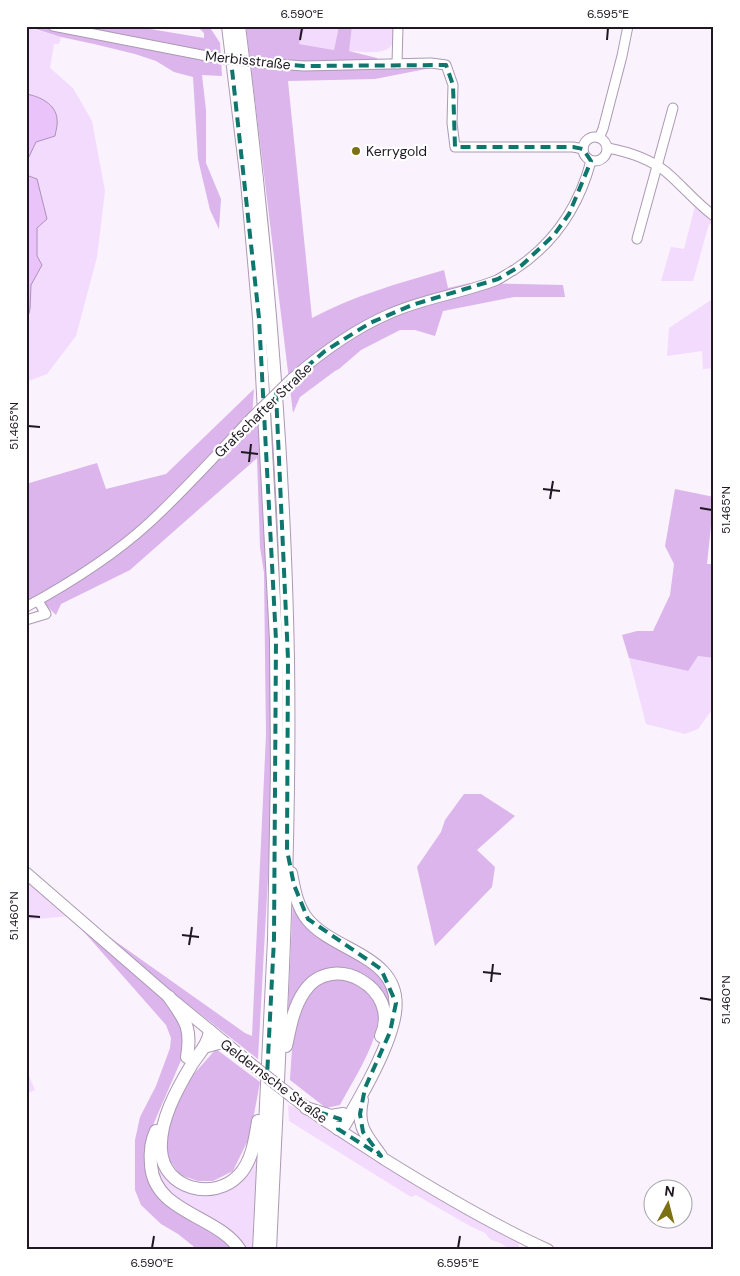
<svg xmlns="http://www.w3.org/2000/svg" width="740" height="1276" viewBox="0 0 740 1276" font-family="'DM Sans',sans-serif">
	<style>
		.green { fill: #f3dbfd }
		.forest { fill: #dbb5eb }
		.water { fill: #e9c3f9; stroke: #ac90b8 }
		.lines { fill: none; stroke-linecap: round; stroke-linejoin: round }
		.minor-casing { stroke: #ac99b4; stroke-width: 11 }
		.major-casing { stroke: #ac99b4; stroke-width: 13 }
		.highway-casing { stroke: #ac99b4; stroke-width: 14 }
		.minor { stroke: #fff; stroke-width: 9 }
		.major { stroke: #fff; stroke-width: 11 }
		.highway { stroke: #fff; stroke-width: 12 }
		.minor-bridge-casing { stroke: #ac99b4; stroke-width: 11; stroke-linecap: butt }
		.major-bridge-casing { stroke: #ac99b4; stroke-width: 13; stroke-linecap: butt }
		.minor-bridge { stroke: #fff; stroke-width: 9 }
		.major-bridge { stroke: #fff; stroke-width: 11 }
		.marked { fill: none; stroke: #0f766e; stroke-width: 4; stroke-dasharray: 10 6; stroke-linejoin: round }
		.ticks { fill: none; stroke: #1f1822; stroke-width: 2 }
		.poi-dot { fill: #7c7110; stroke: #fff; stroke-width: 2 }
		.labels { text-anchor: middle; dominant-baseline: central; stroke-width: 4.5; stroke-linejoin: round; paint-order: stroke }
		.street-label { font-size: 14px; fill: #1f1822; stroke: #fff }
		.poi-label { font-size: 14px; fill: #1f1822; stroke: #fff; text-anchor: start }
		.neatline { fill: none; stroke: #1f1822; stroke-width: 2 }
		.ticks-label { font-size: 12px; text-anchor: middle; fill: #1f1822 }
	</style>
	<rect width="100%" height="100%" fill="#faf2fd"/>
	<g class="green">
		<path d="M305,26H339L334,50L299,44Z"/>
		<path d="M352,26H394C393,31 394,38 393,42C389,57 360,51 348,51Z"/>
		<path d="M26,27L61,37L59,44H54L50,68L73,88L92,121L105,191L97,257L76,336L47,374L26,382V325L30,309L31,285L42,265L37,256V228L26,175V163L36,142L34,95L26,94Z"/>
		<path d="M695,206L714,221V225L709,224L693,281H661L671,247L684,249Z"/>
		<path d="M711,300L714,303V368L703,369L702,351L667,356L669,328Z"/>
		<path d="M698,656L714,658V707L698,729L685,734L646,724L629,658L687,671Z"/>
		<path d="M26,879L70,916L26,920Z"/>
		<path d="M26,1069L35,1090L26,1094Z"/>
		<path d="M288,1105L304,1111L520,1239L518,1250H511L500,1243L490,1239L485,1233L470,1226L416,1195L411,1197L289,1121Z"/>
		<path d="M259,1133L252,1250H244L175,1201L154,1168L157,1146L169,1177L226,1189Z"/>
	</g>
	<g class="forest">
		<path d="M26,26H132L204,38V33L197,26H209L220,43L222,76L202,75L206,110V163L221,199L219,229L210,210L198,159L193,77L174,72L156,61L135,54L94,44L61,37Z"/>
		<path d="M246,26H305L299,44L334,50L339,26H352L349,51L377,58L379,62L436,67L375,79L288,81L312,318C353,296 399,283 444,270L448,288L470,283L563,285L565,297H514L443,311L435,336L415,330H400L361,350L339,369L335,371L300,397L293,413Z"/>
		<path d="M254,389L252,417L265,435L274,768L258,1059L181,999L170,1006L184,1026L182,1058L150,1132V1185L222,1238L233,1250H198L178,1234L161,1224L141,1205L135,1190V1140L140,1117L156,1086L170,1048L171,1038L166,1025L70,916L26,878L245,1033L252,1036L266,735L264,573L260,547L257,458L130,570L61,604L56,615L44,603L60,588L26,602V484L97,463L106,489L166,474Z"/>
		<path d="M675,489L714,497L707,564H714V658L698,656L688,671L629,658L622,635L637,631H653L670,595L674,564L665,546Z"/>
		<path d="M464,794H481L515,816L477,850L495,867L492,887L435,946L417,867L441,832L445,820Z"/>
		<path d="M293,897L296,905L362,958L389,987L391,1018C380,981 367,965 326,970L288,1014Z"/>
		<path d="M334,978C417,988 362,1063 340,1105L326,1108L290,1080C292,1052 292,1009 314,988C319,983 327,980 334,978Z"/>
		<path d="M216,1049L260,1082L250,1136L233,1171L213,1181H198L180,1175L168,1158L165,1137L175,1108L193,1075Z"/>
	</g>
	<g class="water">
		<path d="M26,94C39,96 56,104 57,119C58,124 56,130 55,136L36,142L26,163Z"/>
		<path d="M26,175L37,179L47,219L37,228V256L42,265L31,285L30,309L26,325Z"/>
	</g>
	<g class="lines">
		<g class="minor-casing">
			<g id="minor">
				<path d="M53,26L217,58"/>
				<path d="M263,63L304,66L431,63L446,65L453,85L452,123L455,147H573L583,149"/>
				<path d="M397,64L398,26"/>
				<circle cx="595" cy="149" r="12"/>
				<path d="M599,138L603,129L622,56L628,26"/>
				<path d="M608,148C629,152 648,158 665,171C682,185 696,203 714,216"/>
				<path d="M637,239L673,108"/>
				<path d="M291,379C321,353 352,330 389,314C424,298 462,294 497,280C503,277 508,273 514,270C554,244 579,206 591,161"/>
				<path d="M26,607C70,583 112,557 149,523C185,490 218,453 252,417"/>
				<path d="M26,620L46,614L38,601"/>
			</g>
		</g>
		<g class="major-casing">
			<g id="major">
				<path d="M26,873L169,997L251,1064"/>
				<path d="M295,1099C323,1121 354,1139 384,1159C437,1192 491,1224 548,1250"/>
			</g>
		</g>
		<g class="highway-casing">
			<g id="highway">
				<path d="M228,26L247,182L259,318L276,640L277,768L274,939L259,1250"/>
				<path d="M239,26C266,236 284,447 288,659C291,856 279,1053 270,1250"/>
				<path d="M291,873C294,889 297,907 308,920C336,953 403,956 395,1013C390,1047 362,1094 345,1124L338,1129"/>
				<path d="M169,997C185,1020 192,1027 187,1057"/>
				<path d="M210,1031C208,1045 199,1053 192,1064C177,1089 159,1121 161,1150C163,1189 214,1202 239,1175C252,1161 255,1140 258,1121"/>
				<path d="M286,1046C290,1028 293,1008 304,992C332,949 402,989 381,1036"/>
				<path d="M204,1047L222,1042"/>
				<path d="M362,1100C356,1127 367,1136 381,1156"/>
				<path d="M306,1108L331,1116L343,1114"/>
				<path d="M156,1131C151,1141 150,1154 151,1165C154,1213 218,1215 240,1250"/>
			</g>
		</g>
		<use href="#minor" class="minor"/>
		<use href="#major" class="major"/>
		<use href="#highway" class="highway"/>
		<g class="minor-bridge-casing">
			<g id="minor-bridge">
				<path d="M217,58L263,63"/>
				<path d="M252,417L291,379"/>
			</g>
		</g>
		<g class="major-bridge-casing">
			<path id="major-bridge" d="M251,1064L295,1099"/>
		</g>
		<use href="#minor-bridge" class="minor-bridge"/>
		<use href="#major-bridge" class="major-bridge"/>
	</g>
	<path class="marked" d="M231,60L304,66L446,65L453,85L455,147H573L583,149L591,161L569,214L554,235L522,265L498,279L412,305L370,323L325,351L276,393L288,659L287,850L294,885L308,919L381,969L396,1003L390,1032L365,1088L360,1114L363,1132L381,1156L338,1129L340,1119L306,1108L267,1077L274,939L276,640L259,318Z"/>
	<path class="ticks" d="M300,40L302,28M607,40L608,28M28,426L40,427M241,452L258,454M249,462L251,444M543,489L560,491M550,499L553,481M700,508L712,510M28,916L40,917M182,935L199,937M189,945L192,927M483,972L501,974M491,982L493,964M700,998L712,1000M152,1248L154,1236M458,1248L460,1236"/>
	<circle class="poi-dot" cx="356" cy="151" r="5"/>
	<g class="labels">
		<g class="street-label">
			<text transform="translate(248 60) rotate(6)">Merbisstraße</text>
			<text transform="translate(263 410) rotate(-44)">Grafschafter Straße</text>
			<text transform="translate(274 1081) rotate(37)">Geldernsche Straße</text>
		</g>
		<g class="poi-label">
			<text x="366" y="151">Kerrygold</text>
		</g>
	</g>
	<rect width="740" height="1276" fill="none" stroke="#ffffff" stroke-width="55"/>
	<g transform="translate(668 1204) rotate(7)"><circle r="24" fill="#ffffff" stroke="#a5a3a7"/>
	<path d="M0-4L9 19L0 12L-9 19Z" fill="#7c7110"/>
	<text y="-8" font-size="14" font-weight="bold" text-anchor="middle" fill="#1f1822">N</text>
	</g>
	<rect x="28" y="28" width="684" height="1220" class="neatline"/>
	<g class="ticks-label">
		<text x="302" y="18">6.590°E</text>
		<text x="608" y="18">6.595°E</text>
		<text transform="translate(14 426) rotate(-90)" y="4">51.465°N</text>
		<text transform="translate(726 510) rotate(-90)" y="4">51.465°N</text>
		<text transform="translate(14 916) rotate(-90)" y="4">51.460°N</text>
		<text transform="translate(726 1000) rotate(-90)" y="4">51.460°N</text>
		<text x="152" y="1267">6.590°E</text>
		<text x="458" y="1267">6.595°E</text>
	</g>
</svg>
